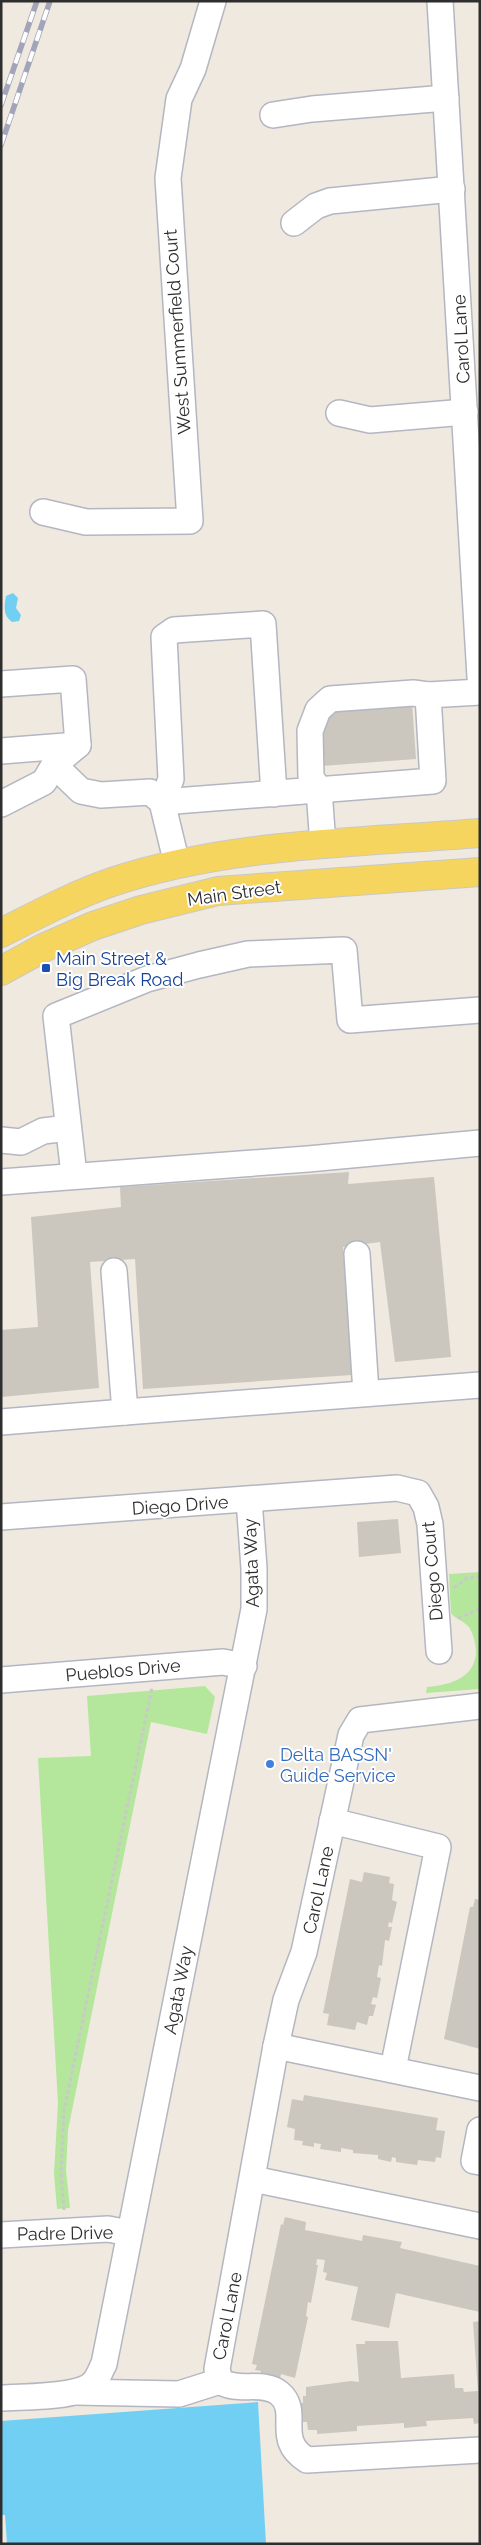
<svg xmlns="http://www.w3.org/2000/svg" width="481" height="2545" viewBox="0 0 481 2545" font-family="Raleway,sans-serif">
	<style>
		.green { fill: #b4e79c }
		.water { fill: #71cff4 }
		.building { fill: #cbc7be }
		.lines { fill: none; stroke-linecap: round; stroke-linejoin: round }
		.minor-casing { stroke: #b4b6c1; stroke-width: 28 }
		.major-casing { stroke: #c9c9c9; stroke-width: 30 }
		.path { stroke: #c9c9c9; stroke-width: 3; stroke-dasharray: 4 2.5; stroke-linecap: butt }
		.minor { stroke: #fff; stroke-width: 25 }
		.major { stroke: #f6d55e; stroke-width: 28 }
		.rail-casing { stroke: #a2a5b9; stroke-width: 5.5 }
		.rail { stroke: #fff; stroke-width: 4; stroke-dasharray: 11; stroke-linecap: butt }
		.transit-dot { fill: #1a4fb4; stroke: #fff; stroke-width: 2 }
		.shop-dot { fill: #3f7fe0; stroke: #fff; stroke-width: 2 }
		.labels { text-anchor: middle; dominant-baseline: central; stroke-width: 4; stroke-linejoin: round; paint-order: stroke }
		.street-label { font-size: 18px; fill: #2e2e2e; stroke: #fff }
		.transit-label { font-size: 18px; fill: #164399; stroke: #fff; text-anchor: start }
		.shop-label { font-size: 18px; fill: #366cbe; stroke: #fff; text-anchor: start }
	</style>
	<rect width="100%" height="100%" fill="#efe9e0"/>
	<g class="green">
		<path d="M480,1572V1689L426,1693L427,1687C450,1685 477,1678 476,1649C475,1642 473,1633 469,1627C464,1621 455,1619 451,1613L449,1574Z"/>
		<path d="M205,1686L215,1697L207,1734L151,1722L68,2130L66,2171L70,2208L57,2209L54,2174L58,2103L38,1758L91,1756L87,1696Z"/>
	</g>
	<g class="water">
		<path d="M13,593L18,598L16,608L21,615L19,621L12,622C3,616 4,606 6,596Z"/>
		<path d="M258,2402L266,2544H7L5,2515H1V2421Z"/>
	</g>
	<g class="building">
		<path d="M412,703L416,759L322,766L320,724L333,709Z"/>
		<path d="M349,1172L348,1184L434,1177L451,1357L395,1362L380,1242L343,1247L352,1375L143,1389L135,1259L90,1262L99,1388L1,1397V1330L38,1327L31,1217L121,1207L120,1187Z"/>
		<path d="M398,1519L401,1553L359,1557L357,1522Z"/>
		<path d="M364,1872L390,1877L389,1883L394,1884L392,1900L397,1902L392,1923L389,1922L388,1927H392L389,1941L385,1940L382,1966L379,1965L377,1977L381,1978L377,1998L373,1997L371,2004L376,2005L373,2016H369L367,2025L357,2022L355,2030L327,2025L329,2014L323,2013L350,1879L362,1882Z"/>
		<path d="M475,1899L480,1900V2049L444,2039L470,1907H473Z"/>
		<path d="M304,2095L438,2118L436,2130L445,2131L441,2158L436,2157L435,2162L418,2160L417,2165L396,2162V2158L392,2157L391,2162L378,2159V2155L353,2153V2150L341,2148V2152L320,2149L321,2144L314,2143V2147L302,2145L303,2141L294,2140L295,2129L287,2127L292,2099L303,2101Z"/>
		<path d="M285,2217L306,2222L305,2230L362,2241L363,2235L402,2242L400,2248L480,2266V2312L396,2293L389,2328L351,2320L358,2287L325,2280L327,2273L323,2272L325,2260L317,2259L316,2265H318L311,2303L308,2302L306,2316L308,2317L295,2378L281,2374L280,2379L260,2375L261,2371L255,2370L257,2365L252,2364L281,2224L283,2225Z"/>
		<path d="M480,2321V2423L474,2424L473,2418L426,2421L427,2426L404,2428V2423L357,2426V2431L317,2434V2430H308L307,2422H302L301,2403H303V2396H306V2387L351,2381L359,2382L356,2344H365V2341H398L401,2378L454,2374L455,2388H463L464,2392L478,2391L473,2322Z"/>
	</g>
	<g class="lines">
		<g class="minor-casing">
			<g id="minor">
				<path d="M440,1L480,677"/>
				<path d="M273,115L312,109L446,98"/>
				<path d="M294,223L316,206L330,201L452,189"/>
				<path d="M339,413L370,420L465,412"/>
				<path d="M43,512L86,522L190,521L168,178L179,99L193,69L213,1"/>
				<path d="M1,684L73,679L78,745L54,765L81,791L101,795L150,792L162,802L177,864"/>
				<path d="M1,751L78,745"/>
				<path d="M274,794L263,624L174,630L164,637L171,779L162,802L433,781L428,695L480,692"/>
				<path d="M1,804L44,782L54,765"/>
				<path d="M323,845L319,790L311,777L310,731L318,710L330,699L413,693L428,695"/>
				<path d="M1,1140L21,1142L43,1131L68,1128"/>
				<path d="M74,1175L56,1016L147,979L199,965L248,954L344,950L350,1020L480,1010"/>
				<path d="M1,1182L308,1159L480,1143"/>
				<path d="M357,1254L366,1393"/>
				<path d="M114,1271L125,1412L480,1385"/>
				<path d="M1,1422L125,1412"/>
				<path d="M1,1517L397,1488L418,1493L426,1507L430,1524L439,1651"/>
				<path d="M1,1680L223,1662L244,1666"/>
				<path d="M480,1706L360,1720L351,1735L304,1952L286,2000L276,2046L217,2369L220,2381C237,2393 263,2380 279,2393C302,2412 273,2439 307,2460L480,2450"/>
				<path d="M332,1821L438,1847L393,2069"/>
				<path d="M276,2046L480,2088"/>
				<path d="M480,2130L474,2161L480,2162"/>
				<path d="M253,2179L480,2226"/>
				<path d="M1,2235L108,2229L129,2233"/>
				<path d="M75,2392L179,2394L220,2381"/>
				<path d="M1,2398C23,2396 82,2399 95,2381C99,2376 101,2369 104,2364L254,1609V1568L249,1500"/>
			</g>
		</g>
		<g class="major-casing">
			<g id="major">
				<path d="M1,933C37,915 74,895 112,882C229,843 357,843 480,833"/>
				<path d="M1,971L43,948L93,926L141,910L218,891L480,872"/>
			</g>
		</g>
		<g class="path">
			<path d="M454,1588L467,1578L480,1577"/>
			<path d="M458,1618L480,1609"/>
			<path d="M64,2210L61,2173L64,2110L152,1688"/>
		</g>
		<use href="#minor" class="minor"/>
		<use href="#major" class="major"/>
		<g class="rail-casing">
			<g id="rail">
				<path d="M1,105L37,1"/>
				<path d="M1,145L50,1"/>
			</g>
		</g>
		<use href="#rail" class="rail"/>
	</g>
	<rect class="transit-dot" x="41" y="963" width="10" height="10" rx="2.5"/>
	<circle class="shop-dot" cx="270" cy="1764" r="5"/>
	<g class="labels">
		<g class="street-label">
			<text transform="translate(177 332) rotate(-94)">West Summerfield Court</text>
			<text transform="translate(461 339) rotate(-93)">Carol Lane</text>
			<text transform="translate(234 893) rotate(-8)">Main Street</text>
			<text transform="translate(180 1505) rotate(-4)">Diego Drive</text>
			<text transform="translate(251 1563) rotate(-92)">Agata Way</text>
			<text transform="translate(432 1571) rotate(-95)">Diego Court</text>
			<text transform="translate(123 1670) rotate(-5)">Pueblos Drive</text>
			<text transform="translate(318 1890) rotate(-78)">Carol Lane</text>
			<text transform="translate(178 1990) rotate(-79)">Agata Way</text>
			<text transform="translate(65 2233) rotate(-1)">Padre Drive</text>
			<text transform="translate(227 2316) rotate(-79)">Carol Lane</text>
		</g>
		<g class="transit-label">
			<text x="56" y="958">Main Street &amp;<tspan x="56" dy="21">Big Break Road</tspan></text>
		</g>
		<g class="shop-label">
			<text x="280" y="1754">Delta BASSN'<tspan x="280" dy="21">Guide Service</tspan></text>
		</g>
	</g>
	<rect width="481" height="2545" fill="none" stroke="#2e2e2e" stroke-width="5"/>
</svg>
